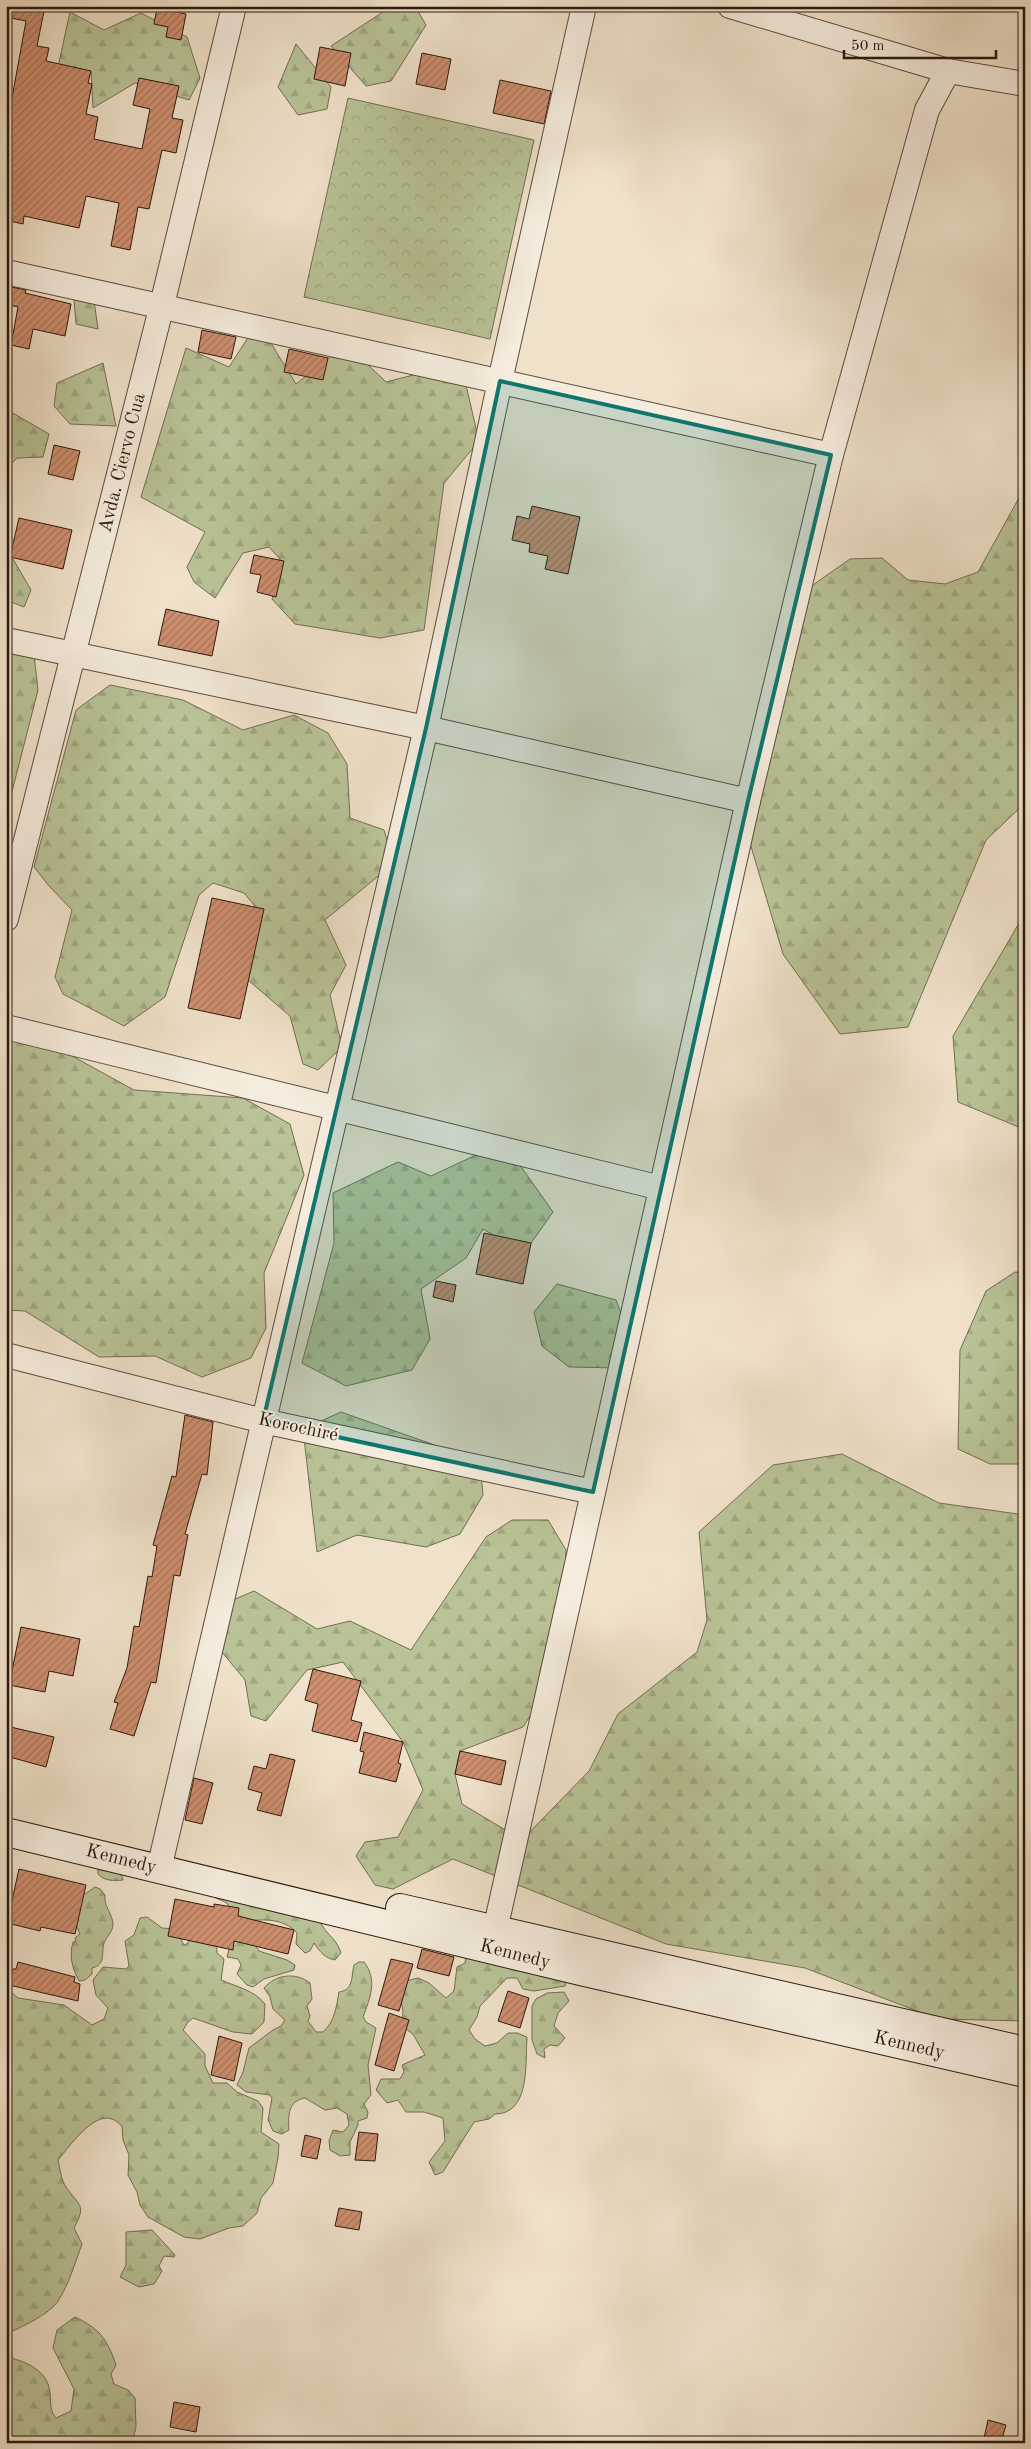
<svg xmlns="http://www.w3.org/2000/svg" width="1031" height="2449" viewBox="0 0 1031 2449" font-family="'Old Standard TT',serif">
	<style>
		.forest { fill: url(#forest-firs); stroke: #726e53 }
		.park { fill: url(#park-crowns); stroke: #726e53 }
		.building { fill: url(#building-hatch); stroke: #2c180f }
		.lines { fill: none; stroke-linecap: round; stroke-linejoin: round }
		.street-casing { stroke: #5d4a3e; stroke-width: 26 }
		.secondary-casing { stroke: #2c180f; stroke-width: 30 }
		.street { stroke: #f5ecdd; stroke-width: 24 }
		.secondary { stroke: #f5ecdd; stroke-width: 28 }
		.marked { fill: #0f766e; fill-opacity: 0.2; stroke: #0f766e; stroke-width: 4; stroke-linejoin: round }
		.labels { text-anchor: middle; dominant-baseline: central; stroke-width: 4; stroke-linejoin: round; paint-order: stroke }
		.street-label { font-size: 19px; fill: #2c180f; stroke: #f5ecdd }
	</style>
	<defs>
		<pattern id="forest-firs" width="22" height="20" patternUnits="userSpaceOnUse" patternTransform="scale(1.25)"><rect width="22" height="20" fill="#b9c397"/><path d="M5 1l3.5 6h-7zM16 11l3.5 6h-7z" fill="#9fa781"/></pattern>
		<pattern id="park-crowns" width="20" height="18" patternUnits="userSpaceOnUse" patternTransform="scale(1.25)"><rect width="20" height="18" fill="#b9c397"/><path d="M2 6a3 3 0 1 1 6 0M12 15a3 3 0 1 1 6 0" fill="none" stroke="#9fa781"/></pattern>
		<pattern id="building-hatch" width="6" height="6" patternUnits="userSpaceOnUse" patternTransform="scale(1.25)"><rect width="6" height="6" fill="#cf8f6f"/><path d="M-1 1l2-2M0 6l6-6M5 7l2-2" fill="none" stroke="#a8745a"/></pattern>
	</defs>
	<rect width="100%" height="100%" fill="#f0e2ca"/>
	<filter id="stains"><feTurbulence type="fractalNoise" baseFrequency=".004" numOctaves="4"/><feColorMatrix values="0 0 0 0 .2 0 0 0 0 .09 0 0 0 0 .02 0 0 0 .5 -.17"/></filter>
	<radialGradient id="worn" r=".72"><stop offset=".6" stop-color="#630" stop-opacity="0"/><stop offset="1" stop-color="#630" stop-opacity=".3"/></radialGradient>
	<g class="forest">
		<path d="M392,6H415L426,25L391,81L366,86L331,46Z"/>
		<path d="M70,12L104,30L141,13L187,37L200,78L189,100L135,83L93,108L91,71L55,81Z"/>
		<path d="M296,44L331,87L327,109L298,115L278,87Z"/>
		<path d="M72,276L91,279L98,329L76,324Z"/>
		<path d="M258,322L296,384L346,344L386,382L429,371L465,381L479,441L444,483L424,630L380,638L295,624L272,599L280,559L269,547L243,553L215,598L194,582L187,567L205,532L141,497L186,348L229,367Z"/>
		<path d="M103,363L116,426L70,424L54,406L57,383Z"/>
		<path d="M6,382L10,384L11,412L49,434L43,457L17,458L6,469Z"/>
		<path d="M1025,487V803L986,840L908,1027L840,1034L783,954L747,833L793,599L850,559L882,558L908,580L945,584L978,572Z"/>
		<path d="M6,557L13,559L31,590L24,607L6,600Z"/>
		<path d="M6,650L34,655L38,690L6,815Z"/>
		<path d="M110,685L183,700L243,730L294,715L328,733L347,764L350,818L384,830L394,863L325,920L346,965L330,995L342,1047L318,1070L303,1064L290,1016L241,974L255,906L244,893L213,883L199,895L165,997L124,1026L63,994L55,977L72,910L49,886L34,867L76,710Z"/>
		<path d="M1025,913V1142L1021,1128L958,1102L953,1036Z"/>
		<path d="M21,1028L134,1090L243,1098L290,1124L304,1175L264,1273L266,1328L251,1358L202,1377L155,1356L99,1357L25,1311L6,1310V1030Z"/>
		<path d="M493,1147L510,1151L553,1212L524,1253L483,1229L466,1258L421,1289L430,1339L412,1370L346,1386L302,1363L334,1243L333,1193L398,1162L431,1176Z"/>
		<path d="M1015,1272L1025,1273V1464H990L958,1449L960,1350L986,1291Z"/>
		<path d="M557,1284L616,1300L628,1332L619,1368L569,1367L542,1346L534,1312Z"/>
		<path d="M341,1412L480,1461L483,1495L460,1534L426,1547L357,1535L317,1552L303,1429Z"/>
		<path d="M842,1454L939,1503L1025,1515V2021L938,2019L805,1968L666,1944L453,1859L393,1889L375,1885L356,1856L365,1842L398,1837L423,1790L403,1742L343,1662L307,1670L266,1721L251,1716L245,1680L212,1640L221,1605L254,1591L317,1629L350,1621L411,1650L486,1537L512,1520H548L566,1550L565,1585L542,1697L523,1727L460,1751L455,1774L462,1804L522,1840L589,1771L618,1714L697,1652L707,1620L699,1532L773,1465Z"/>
		<path d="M98,1867H119L123,1880C113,1881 104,1881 98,1874Z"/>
		<path d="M95,1887L100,1889L105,1895C103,1906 113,1914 113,1925C112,1933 107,1936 104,1943C101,1953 106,1965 92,1968V1974L85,1980L79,1981C72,1968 69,1956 73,1942L76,1941L75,1938L80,1934L72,1915L78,1899Z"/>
		<path d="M209,1893L318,1913C321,1934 336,1935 341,1953L335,1960C325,1958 320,1952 314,1943L310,1951L305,1953L296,1944L297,1933C283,1917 260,1919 241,1922L230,1912C229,1898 219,1903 209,1893Z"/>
		<path d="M147,1917L162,1928L175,1929L184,1945L188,1943L192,1933L216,1934L217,1953L224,1959L221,1980C237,1987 254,1990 265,2004L264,2022L252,2034L233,2032L193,2018L188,2022L183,2030L205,2054V2066L213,2083H227L237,2092L258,2101L263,2108L261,2132L279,2144L278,2158L273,2183L261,2198L257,2213L243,2226L229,2228L200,2239L184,2237L148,2217L140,2205L137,2192L128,2175L129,2155L123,2140L122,2126C119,2124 116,2120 112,2119C93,2112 69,2147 58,2160C60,2168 61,2180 66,2187C79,2206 87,2204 74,2228L82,2244C75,2263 69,2284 58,2301C50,2314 20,2328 6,2334V1988L18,1998L64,2005L92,2025L104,2019L108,2008L96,1995L93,1980L103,1967L126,1969L129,1966L125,1941L134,1935L140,1918Z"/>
		<path d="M232,1939L253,1942L259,1951L287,1960L295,1965L294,1970L264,1979L253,1987L247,1985L237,1974L241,1965L238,1959L227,1957Z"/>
		<path d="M466,1955L573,1965L565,1986L534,1991L523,1989L517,1978H507L480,2006L477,2017L469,2030L475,2039L485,2046L497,2043L508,2033H517L527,2037C525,2062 531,2114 495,2114L489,2119L474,2122L443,2172L435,2175L429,2162L445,2141L443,2118L424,2112H406L398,2100L387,2103L376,2090L381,2079H400L404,2072L402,2065L425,2055L413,2034L402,2026L403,2011L400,1995L406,1981L418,1978L429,1983L446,1998L454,1991L457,1967L465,1963Z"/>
		<path d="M359,1962H364C378,1980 370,1998 363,2017L366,2022L376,2028L368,2065L371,2095L364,2104L368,2112L367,2118L358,2121V2125L350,2142V2155L340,2156L330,2150L329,2141L333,2130L343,2132L349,2125L347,2114L337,2108L325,2110L305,2098C288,2101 288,2115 289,2130L282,2134L273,2131L268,2120L272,2098L270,2095L246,2092L237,2085L243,2072L249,2048L273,2030L281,2026L285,2020L273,2009L270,1997L264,1988C276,1974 296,1972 310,1983L312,1999L307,2006L310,2016L308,2021L316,2032H323C335,2021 336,2008 339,1992C354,1990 351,1977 354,1965Z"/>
		<path d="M564,1992L569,2001L558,2013L554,2026L565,2038L558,2046L550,2045L544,2049L545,2058L537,2054L532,2040V2006L536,1999L547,1993Z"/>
		<path d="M152,2230L175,2255L174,2257L164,2256L159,2266L162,2271L154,2284L139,2287L120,2277L126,2265V2232Z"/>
		<path d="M75,2317C100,2329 107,2339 116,2365L111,2374L114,2384L128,2390L135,2398L136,2427L132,2443H6V2357C22,2360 42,2368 48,2384C53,2397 47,2408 56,2418L71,2411L74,2389L53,2348L57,2330Z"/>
	</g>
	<path class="park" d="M348,98L534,140L490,339L304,297Z"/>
	<g class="building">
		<path d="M6,6H45L37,46L49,48L46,61L91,71L88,83L92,84L86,114L98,117L94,139L142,149L150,109L133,105L139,78L179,86L172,118L183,120L176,153L162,150L149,209L138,207L130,250L111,246L119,203L86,196L79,228L24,216L23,224L6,220V97L12,98L26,21L6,17Z"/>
		<path d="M157,8L186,14L181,40L166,37L168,27L154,24Z"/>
		<path d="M320,47L351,53L345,86L314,79Z"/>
		<path d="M422,53L451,59L445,90L416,84Z"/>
		<path d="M500,80L551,91L544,124L493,113Z"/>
		<path d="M6,286L26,290L25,293L71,304L65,336L33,329L29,349L11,345L18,307L6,304Z"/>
		<path d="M202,330L236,337L231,359L198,352Z"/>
		<path d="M289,349L328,358L323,380L284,372Z"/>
		<path d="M54,445L80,451L73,480L48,474Z"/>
		<path d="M532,506L580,517L568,574L545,569L548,556L529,552L530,544L512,540L517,516L529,519Z"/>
		<path d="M19,518L72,530L63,569L10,557Z"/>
		<path d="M254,555L284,561L276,597L257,592L261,575L250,573Z"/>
		<path d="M166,609L219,621L212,656L158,645Z"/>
		<path d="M212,898L264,909L240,1019L188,1008Z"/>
		<path d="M484,1233L531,1243L523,1284L476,1274Z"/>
		<path d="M436,1281L456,1285L453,1302L433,1297Z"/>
		<path d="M185,1415L213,1422L207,1475L202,1474L185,1534L188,1535L180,1576L174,1575L156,1683L151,1682L134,1736L110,1729L118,1703L114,1702L127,1668L134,1626L139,1627L148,1576L152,1577L157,1546L153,1545L172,1476L176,1477Z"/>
		<path d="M21,1627L80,1639L73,1676L49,1671L45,1692L9,1685Z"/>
		<path d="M313,1669L361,1681L351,1720L362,1723L357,1742L312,1731L318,1704L305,1700Z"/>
		<path d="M6,1726L54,1737L46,1767L6,1756Z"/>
		<path d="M364,1732L403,1742L398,1763L401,1764L396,1782L359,1773L364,1752L360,1751Z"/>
		<path d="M460,1751L506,1761L501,1785L455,1774Z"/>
		<path d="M270,1754L295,1760L281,1816L257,1810L262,1793L248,1789L254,1766L266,1769Z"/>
		<path d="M194,1778L213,1783L202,1824L185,1820Z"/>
		<path d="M19,1869L86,1885L75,1934L41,1927L40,1931L7,1923Z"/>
		<path d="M175,1899L214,1907V1904L239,1908L238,1916L294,1930L288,1954L234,1941L233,1950L168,1936Z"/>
		<path d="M422,1949L454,1957L449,1976L417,1968Z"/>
		<path d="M391,1959L413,1964L399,2011L378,2005Z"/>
		<path d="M18,1962L75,1977L74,1982L80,1984L78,2001L9,1985L13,1969H16Z"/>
		<path d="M508,1991L529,1998L520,2028L498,2021Z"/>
		<path d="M389,2013L409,2020L394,2071L375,2065Z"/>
		<path d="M219,2036L242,2043L234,2081L211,2075Z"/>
		<path d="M359,2132L378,2134L375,2161L355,2160Z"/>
		<path d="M305,2135L321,2139L317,2159L301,2156Z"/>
		<path d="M339,2208L362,2212L359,2230L335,2226Z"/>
		<path d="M174,2402L200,2407L196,2432L170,2427Z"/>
		<path d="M988,2420L1006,2425L1001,2443H983Z"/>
	</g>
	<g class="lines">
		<g class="street-casing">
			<g id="street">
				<path d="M730,6L948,71L1025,84"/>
				<path d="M6,272L831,455"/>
				<path d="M6,640L426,728L748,801"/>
				<path d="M6,919L162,305L234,6"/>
				<path d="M6,1027L661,1188"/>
				<path d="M6,1355L263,1421L593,1492"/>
				<path d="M159,1869L426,728L500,381L584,6"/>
				<path d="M495,1930L748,801L831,455L927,110L948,71"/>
			</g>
		</g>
		<g class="secondary-casing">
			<g id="secondary">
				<path d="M6,1832L580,1971L1025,2073"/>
				<path d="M400,1908L1025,2051"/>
			</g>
		</g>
		<use href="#street" class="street"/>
		<use href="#secondary" class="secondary"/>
	</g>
	<path class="marked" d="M500,381L831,455L748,801L593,1492L263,1421L426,728Z"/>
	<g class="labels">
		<g class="street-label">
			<text transform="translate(123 463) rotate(-76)">Avda. Ciervo Cua</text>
			<text transform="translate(298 1428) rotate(12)">Korochiré</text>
			<text transform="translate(121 1860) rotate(14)">Kennedy</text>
			<text transform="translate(515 1955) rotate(14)">Kennedy</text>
			<text transform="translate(909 2046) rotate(13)">Kennedy</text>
		</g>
	</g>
	<rect width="1031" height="2449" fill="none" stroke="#f0e2ca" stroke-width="25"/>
	<rect x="8" y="8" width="1016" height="2434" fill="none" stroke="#2c180f" stroke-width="2.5"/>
	<rect x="12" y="12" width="1006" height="2424" fill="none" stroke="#2c180f"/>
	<path d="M844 50v8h152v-8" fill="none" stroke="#2c180f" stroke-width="2.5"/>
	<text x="851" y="50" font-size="15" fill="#2c180f" stroke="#f5ecdd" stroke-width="4" paint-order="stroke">50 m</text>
	<rect width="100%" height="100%" filter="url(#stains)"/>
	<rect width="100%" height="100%" fill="url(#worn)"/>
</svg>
